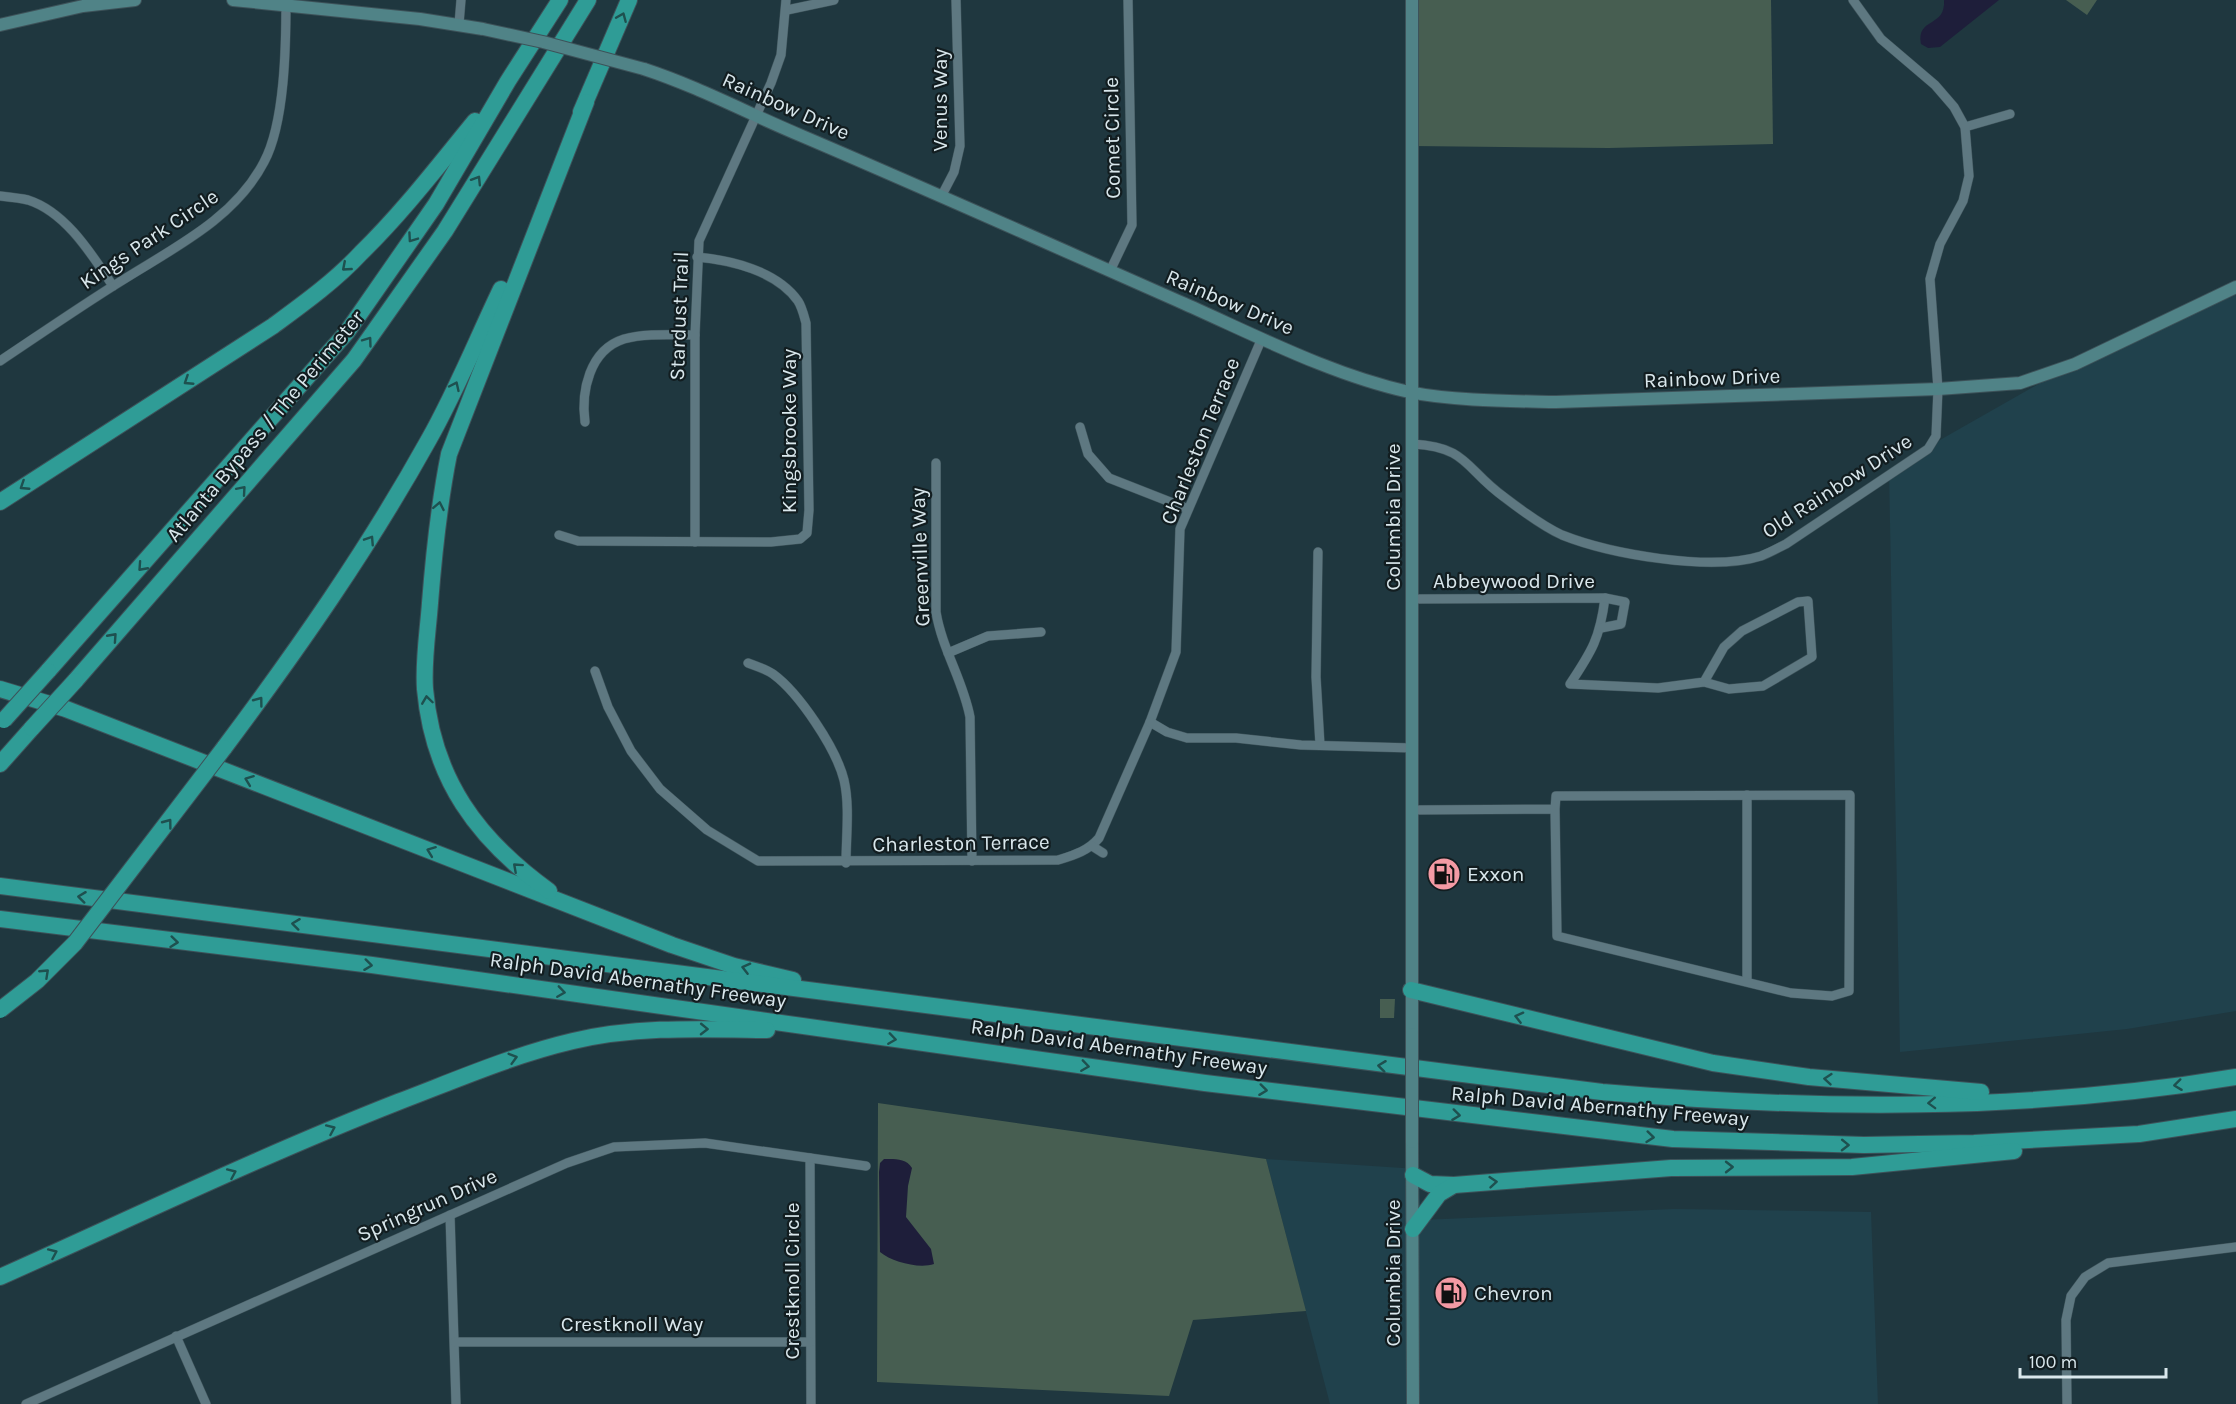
<svg xmlns="http://www.w3.org/2000/svg" width="2236" height="1404" viewBox="0 0 2236 1404" font-family="Karla,sans-serif">
	<style>
		.built { fill: #20414c }
		.green { fill: #475e51 }
		.water { fill: #1e1e3a }
		.lines { fill: none; stroke-linecap: round; stroke-linejoin: round }
		.street-casing { stroke: #3d5259; stroke-width: 10 }
		.secondary-casing { stroke: #3d5259; stroke-width: 14 }
		.highway-casing { stroke: #3d5259; stroke-width: 18 }
		.street { stroke: #5e7881; stroke-width: 9 }
		.secondary { stroke: #508387; stroke-width: 12 }
		.highway { stroke: #2f9c96; stroke-width: 16 }
		.secondary-bridge-casing { stroke: #3d5259; stroke-width: 14; stroke-linecap: butt }
		.highway-bridge-casing { stroke: #3d5259; stroke-width: 18; stroke-linecap: butt }
		.secondary-bridge { stroke: #508387; stroke-width: 12 }
		.highway-bridge { stroke: #2f9c96; stroke-width: 16 }
		.oneway { stroke: #1e504f }
		.labels { text-anchor: middle; dominant-baseline: central; stroke-width: 4.5; stroke-linejoin: round; paint-order: stroke }
		.street-label { font-size: 21px; fill: #d9e7ec; stroke: #121d20 }
		.poi-label { font-size: 21px; fill: #d9e7ec; stroke: #121d20; text-anchor: start }
	</style>
	<rect width="100%" height="100%" fill="#1f373f"/>
	<g class="built">
		<path d="M2236,286V1011L2127,1029L1900,1052L1889,469L2109,344Z"/>
		<path d="M1266,1159L1418,1169L1421,1220L1674,1209L1871,1212L1878,1404H1330Z"/>
	</g>
	<g class="green">
		<path d="M1416,0H1771L1773,144L1609,148L1413,146Z"/>
		<path d="M2066,0H2097L2087,15Z"/>
		<path d="M1380,999H1395L1394,1018H1380Z"/>
		<path d="M878,1103L1266,1159L1306,1311L1193,1320L1169,1396L877,1382Z"/>
	</g>
	<g class="water">
		<path d="M1944,0H1999L1940,47L1928,48L1921,44C1916,17 1946,28 1944,0Z"/>
		<path d="M884,1159C895,1159 906,1158 912,1168L908,1186L906,1217L931,1249L934,1264C919,1269 892,1262 880,1252L879,1172L880,1163Z"/>
	</g>
	<g class="lines">
		<g class="street-casing">
			<g id="street">
				<path d="M787,10L834,0"/>
				<path d="M459,24L461,0"/>
				<path d="M1965,127L2010,114"/>
				<path d="M942,195L954,172L960,146L956,0"/>
				<path d="M0,196C9,197 19,198 28,200C66,212 92,255 113,286"/>
				<path d="M1110,271L1132,225L1128,0"/>
				<path d="M0,361C39,335 78,308 118,283C171,249 234,220 264,162C285,123 286,45 286,0"/>
				<path d="M585,422C581,392 589,350 624,339C645,333 672,335 695,335"/>
				<path d="M1080,427L1088,454L1109,478L1188,509"/>
				<path d="M1413,444C1468,447 1465,469 1504,497C1521,510 1542,526 1562,535C1610,554 1711,572 1761,556C1769,553 1778,548 1786,544L1928,449L1936,436L1938,389L1930,279L1940,244L1963,201L1969,176L1965,127L1954,107L1935,85L1881,39L1853,0"/>
				<path d="M936,463V612C942,649 963,680 970,717L972,861"/>
				<path d="M559,535L578,541L771,542L800,539L807,533L809,510L806,323C804,316 802,307 798,301C777,271 731,260 697,257"/>
				<path d="M695,542V335L699,241L771,83L781,55L786,0"/>
				<path d="M1318,552L1316,677L1320,745"/>
				<path d="M1413,599L1605,598C1600,638 1592,651 1570,684L1658,688L1704,682L1729,689L1763,686L1812,657L1808,601L1798,602L1742,631L1724,647L1704,682"/>
				<path d="M1601,628L1621,624L1625,602L1605,598"/>
				<path d="M948,653L988,636L1041,632"/>
				<path d="M748,663C756,666 766,669 773,674C799,693 836,748 844,780C850,806 846,837 846,863"/>
				<path d="M595,671L608,707L631,751L660,789L707,830L758,861L1058,860C1074,855 1088,851 1099,838L1150,722L1176,652L1180,529L1262,338"/>
				<path d="M1150,722L1167,732L1187,738H1236L1301,745L1413,748"/>
				<path d="M1747,795V981"/>
				<path d="M1412,810L1555,809L1557,936L1791,993L1832,996L1849,991L1850,795L1556,796L1555,809"/>
				<path d="M1092,846L1103,853"/>
				<path d="M810,1158L811,1404"/>
				<path d="M450,1215L456,1404"/>
				<path d="M176,1336L206,1404"/>
				<path d="M455,1342H810"/>
				<path d="M26,1404L567,1163L614,1147L705,1143L866,1166"/>
				<path d="M2067,1404L2066,1320L2071,1296L2085,1277L2108,1263L2236,1247"/>
			</g>
		</g>
		<g class="secondary-casing">
			<g id="secondary">
				<path d="M233,0L420,19L483,29"/>
				<path d="M0,25L83,6L135,0"/>
				<path d="M644,69C699,87 749,114 802,136C931,191 1058,248 1185,304C1257,336 1332,375 1409,392C1453,401 1511,401 1556,402L1938,389L2020,383L2075,364L2236,287"/>
				<path d="M1412,1034V0"/>
				<path d="M1412,1142L1413,1404"/>
			</g>
		</g>
		<g class="highway-casing">
			<g id="highway">
				<path d="M581,112L629,0"/>
				<path d="M0,502L273,326C303,304 335,281 361,253C403,212 438,166 475,121"/>
				<path d="M48,671L347,332L436,204L508,81L560,0"/>
				<path d="M75,681L354,360L445,231L588,0"/>
				<path d="M0,689L66,709L672,945L734,966L793,980"/>
				<path d="M224,748C298,649 368,549 428,441C456,392 477,339 501,289"/>
				<path d="M0,764L32,728"/>
				<path d="M0,886L1602,1092C1812,1110 2027,1112 2236,1077"/>
				<path d="M549,891C477,839 433,779 425,689C423,661 428,631 430,603C434,552 439,504 449,454L586,102"/>
				<path d="M0,919L372,965L1205,1083L1673,1139L1864,1145L1974,1143L2139,1134L2236,1119"/>
				<path d="M1411,990L1713,1063L1809,1077L1981,1092"/>
				<path d="M1413,1175L1430,1184L1454,1185"/>
				<path d="M1413,1229L1439,1194L1454,1185L1671,1168L1852,1167L2014,1151"/>
				<path d="M0,1277C132,1218 263,1155 398,1102C456,1080 513,1055 573,1041C637,1026 702,1029 767,1030"/>
			</g>
		</g>
		<use href="#street" class="street"/>
		<use href="#secondary" class="secondary"/>
		<use href="#highway" class="highway"/>
		<g class="secondary-bridge-casing">
			<g id="secondary-bridge">
				<path d="M483,29L543,42L644,69"/>
				<path d="M1412,1034V1142"/>
			</g>
		</g>
		<g class="highway-bridge-casing">
			<g id="highway-bridge">
				<path d="M4,720L48,671"/>
				<path d="M32,728L75,681"/>
				<path d="M0,1010L37,981L75,943L224,748"/>
			</g>
		</g>
		<use href="#secondary-bridge" class="secondary-bridge"/>
		<use href="#highway-bridge" class="highway-bridge"/>
	</g>
	<defs><path id="oneway-chevron" d="M-2-3.5L2.5 0L-2 3.5" fill="none" stroke-width="1.6" stroke-linecap="round" stroke-linejoin="round" transform="scale(1.5)"/></defs>
	<g class="oneway">
		<use href="#oneway-chevron" transform="translate(622 17) rotate(-67)"/>
		<use href="#oneway-chevron" transform="translate(477 180) rotate(-58)"/>
		<use href="#oneway-chevron" transform="translate(412 238) rotate(125)"/>
		<use href="#oneway-chevron" transform="translate(346 267) rotate(139)"/>
		<use href="#oneway-chevron" transform="translate(368 341) rotate(-54)"/>
		<use href="#oneway-chevron" transform="translate(188 381) rotate(147)"/>
		<use href="#oneway-chevron" transform="translate(455 386) rotate(-65)"/>
		<use href="#oneway-chevron" transform="translate(24 486) rotate(147)"/>
		<use href="#oneway-chevron" transform="translate(242 490) rotate(-49)"/>
		<use href="#oneway-chevron" transform="translate(439 506) rotate(-79)"/>
		<use href="#oneway-chevron" transform="translate(370 540) rotate(-57)"/>
		<use href="#oneway-chevron" transform="translate(142 567) rotate(132)"/>
		<use href="#oneway-chevron" transform="translate(113 637) rotate(-48)"/>
		<use href="#oneway-chevron" transform="translate(427 700) rotate(-98)"/>
		<use href="#oneway-chevron" transform="translate(259 701) rotate(-53)"/>
		<use href="#oneway-chevron" transform="translate(249 780) rotate(-159)"/>
		<use href="#oneway-chevron" transform="translate(168 823) rotate(-53)"/>
		<use href="#oneway-chevron" transform="translate(431 851) rotate(-159)"/>
		<use href="#oneway-chevron" transform="translate(517 867) rotate(-138)"/>
		<use href="#oneway-chevron" transform="translate(82 897) rotate(-173)"/>
		<use href="#oneway-chevron" transform="translate(296 924) rotate(-173)"/>
		<use href="#oneway-chevron" transform="translate(174 942) rotate(6)"/>
		<use href="#oneway-chevron" transform="translate(368 965) rotate(7)"/>
		<use href="#oneway-chevron" transform="translate(746 968) rotate(-166)"/>
		<use href="#oneway-chevron" transform="translate(45 973) rotate(-43)"/>
		<use href="#oneway-chevron" transform="translate(561 992) rotate(8)"/>
		<use href="#oneway-chevron" transform="translate(1519 1017) rotate(-166)"/>
		<use href="#oneway-chevron" transform="translate(704 1029) rotate(1)"/>
		<use href="#oneway-chevron" transform="translate(892 1039) rotate(8)"/>
		<use href="#oneway-chevron" transform="translate(513 1058) rotate(-16)"/>
		<use href="#oneway-chevron" transform="translate(1085 1066) rotate(8)"/>
		<use href="#oneway-chevron" transform="translate(1382 1066) rotate(-173)"/>
		<use href="#oneway-chevron" transform="translate(1828 1079) rotate(-175)"/>
		<use href="#oneway-chevron" transform="translate(2178 1085) rotate(173)"/>
		<use href="#oneway-chevron" transform="translate(1263 1090) rotate(7)"/>
		<use href="#oneway-chevron" transform="translate(1932 1103) rotate(178)"/>
		<use href="#oneway-chevron" transform="translate(1456 1115) rotate(7)"/>
		<use href="#oneway-chevron" transform="translate(331 1129) rotate(-24)"/>
		<use href="#oneway-chevron" transform="translate(1650 1137) rotate(6)"/>
		<use href="#oneway-chevron" transform="translate(1845 1145) rotate(1)"/>
		<use href="#oneway-chevron" transform="translate(1729 1167)"/>
		<use href="#oneway-chevron" transform="translate(232 1173) rotate(-24)"/>
		<use href="#oneway-chevron" transform="translate(1493 1182) rotate(-5)"/>
		<use href="#oneway-chevron" transform="translate(53 1253) rotate(-24)"/>
	</g>
	<defs>
		<g id="fuel-disc" transform="scale(1.725)"><circle r="9.5" fill="#f49aa4" stroke="#121d20"/><path d="M-5.5-6h7V0h2V4h1.3V-2.5L3-4.5l.8-.8L6-3V5H2.5V1h-1V6h-7ZM-4.2-4.7v3.2H.2V-4.7Z" fill="#111"/></g>
	</defs>
	<g fill-rule="evenodd">
		<use href="#fuel-disc" x="1444" y="874"/>
		<use href="#fuel-disc" x="1451" y="1293"/>
	</g>
	<g class="labels">
		<g class="street-label">
			<text transform="translate(940 100) rotate(-90)">Venus Way</text>
			<text transform="translate(786 106) rotate(24)">Rainbow Drive</text>
			<text transform="translate(1112 138) rotate(-91)">Comet Circle</text>
			<text transform="translate(149 239) rotate(-34)">Kings Park Circle</text>
			<text transform="translate(1230 302) rotate(23)">Rainbow Drive</text>
			<text transform="translate(679 316) rotate(-88)">Stardust Trail</text>
			<text transform="translate(1712 378) rotate(-2)">Rainbow Drive</text>
			<text transform="translate(265 426) rotate(-50)">Atlanta Bypass / The Perimeter</text>
			<text transform="translate(789 431) rotate(-90)">Kingsbrooke Way</text>
			<text transform="translate(1200 441) rotate(-68)">Charleston Terrace</text>
			<text transform="translate(1837 486) rotate(-33)">Old Rainbow Drive</text>
			<text transform="translate(1393 517) rotate(-90)">Columbia Drive</text>
			<text transform="translate(920 557) rotate(-92)">Greenville Way</text>
			<text x="1514" y="581">Abbeywood Drive</text>
			<text transform="translate(961 843) rotate(-1)">Charleston Terrace</text>
			<text transform="translate(638 980) rotate(8)">Ralph David Abernathy Freeway</text>
			<text transform="translate(1119 1047) rotate(8)">Ralph David Abernathy Freeway</text>
			<text transform="translate(1600 1106) rotate(5)">Ralph David Abernathy Freeway</text>
			<text transform="translate(427 1205) rotate(-24)">Springrun Drive</text>
			<text transform="translate(1393 1273) rotate(-90)">Columbia Drive</text>
			<text transform="translate(792 1281) rotate(-90)">Crestknoll Circle</text>
			<text x="632" y="1324">Crestknoll Way</text>
		</g>
		<g class="poi-label">
			<text x="1467" y="874">Exxon</text>
			<text x="1474" y="1293">Chevron</text>
		</g>
	</g>
	<path d="M2020 1368v9h146v-9" fill="none" stroke="#d9e7ec" stroke-width="3"/>
	<text x="2029" y="1368" font-size="18" fill="#d9e7ec" stroke="#121d20" stroke-width="4.5" paint-order="stroke">100 m</text>
</svg>
